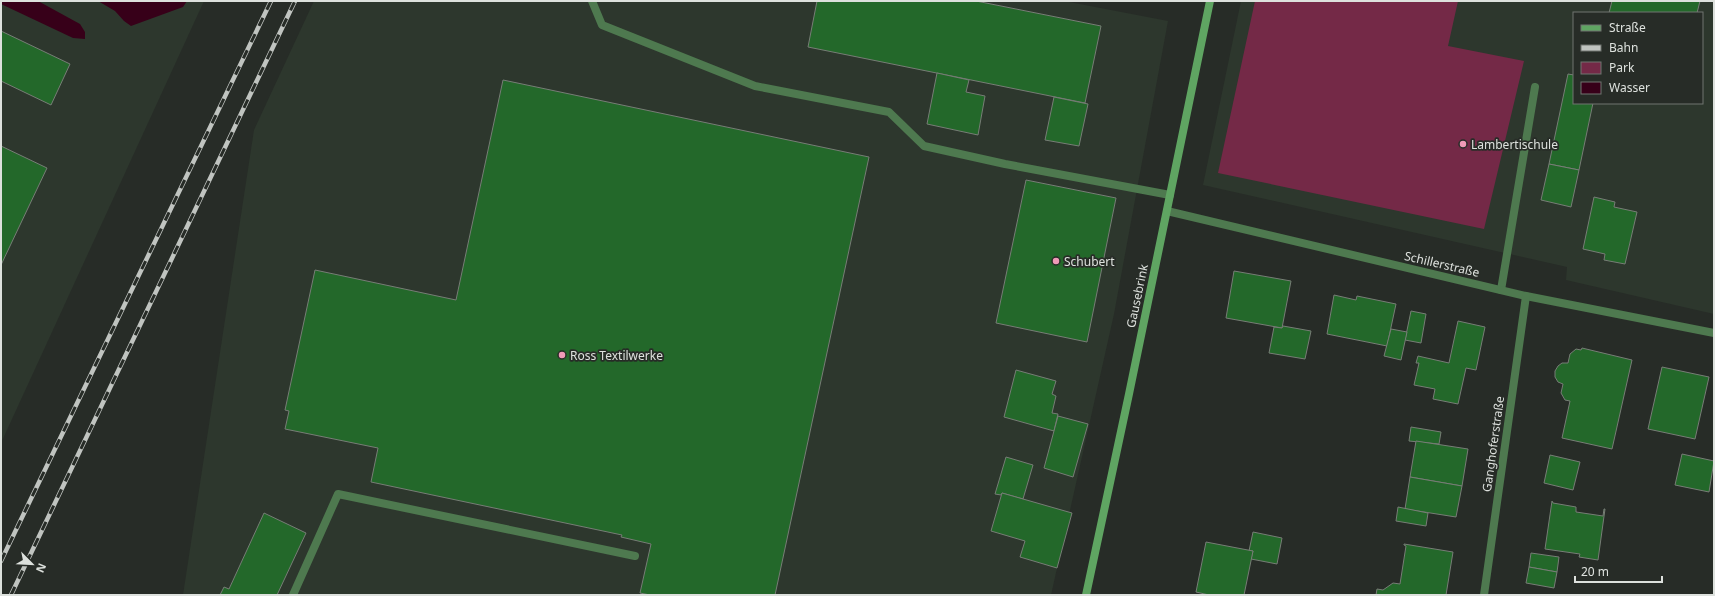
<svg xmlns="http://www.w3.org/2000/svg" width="1715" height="596" viewBox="0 0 1715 596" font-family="'Noto Sans',sans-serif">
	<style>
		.built { fill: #2d372d; fill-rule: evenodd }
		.green { fill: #742947 }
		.water { fill: #370019 }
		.building { fill: #23682a; stroke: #777d76 }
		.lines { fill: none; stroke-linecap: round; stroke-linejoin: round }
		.lane { stroke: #4e794f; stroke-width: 8 }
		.street { stroke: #4e794f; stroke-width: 8 }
		.secondary { stroke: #5fa562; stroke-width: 8 }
		.rail-casing { stroke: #c0c4c0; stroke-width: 4.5 }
		.rail { stroke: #272c27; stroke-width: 3; stroke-dasharray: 9; stroke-linecap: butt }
		.poi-dot { fill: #f09ab7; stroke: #272c27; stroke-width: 1.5 }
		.labels { text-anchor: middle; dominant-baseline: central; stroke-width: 3.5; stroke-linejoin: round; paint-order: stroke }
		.poi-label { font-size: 12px; fill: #dde1dd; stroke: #272c27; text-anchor: start }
		.street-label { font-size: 12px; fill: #dde1dd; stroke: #272c27 }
	</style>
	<rect width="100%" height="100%" fill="#272c27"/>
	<g class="built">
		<path d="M1,1H204L1,443Z"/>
		<path d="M314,1H1064L1168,21L1114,314L1051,595H183L254,130Z"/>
		<path d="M1241,1H1714V314L1566,280L1567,267L1203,185ZM1574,13H1702V103H1574Z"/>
	</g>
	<path class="green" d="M1255,1H1458L1448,46L1524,61L1484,229L1218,173Z"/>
	<g class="water">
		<path d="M1,1H38L80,24L85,32V39L73,38L1,4Z"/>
		<path d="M98,1H187L183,7L131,26L124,21L115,11Z"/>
	</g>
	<g class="building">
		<path d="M817,1H976L1101,26L1085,103L808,47Z"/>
		<path d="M1612,1H1700L1697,13H1609Z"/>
		<path d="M1,31L70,64L51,105L1,81Z"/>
		<path d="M937,73L969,80L966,92L985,96L978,135L927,124Z"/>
		<path d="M1568,74L1574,75V103H1593L1579,170L1549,164Z"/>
		<path d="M503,80L869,157L775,595H650L640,593L651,544L621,537L622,535L371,482L378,448L285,429L289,411L285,410L315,270L456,300Z"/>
		<path d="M1054,97L1088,104L1079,146L1045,140Z"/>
		<path d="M1,146L47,168L1,265Z"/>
		<path d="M1549,164L1579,170L1571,207L1541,200Z"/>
		<path d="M1026,180L1116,198L1087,342L996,323Z"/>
		<path d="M1594,197L1615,202L1614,207L1637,212L1625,264L1604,260L1605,254L1583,249Z"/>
		<path d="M1234,271L1291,281L1282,328L1226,318Z"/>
		<path d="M1334,295L1356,300L1357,296L1396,304L1387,346L1327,334Z"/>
		<path d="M1411,311L1426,314L1421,343L1405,340Z"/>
		<path d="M1458,321L1485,327L1476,370L1466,368L1458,404L1433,399L1435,389L1414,385L1419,363H1416L1418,356L1449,363Z"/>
		<path d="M1283,326L1311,331L1305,359L1269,353L1274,327L1282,328Z"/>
		<path d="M1391,329L1407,332L1401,360L1384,356Z"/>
		<path d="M1582,348L1632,360L1612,449L1562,438L1570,401L1565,400L1561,393L1563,384L1558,382L1555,377V371L1558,366L1562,363H1568L1570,354L1576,349L1581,350Z"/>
		<path d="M1662,367L1709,377L1695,439L1648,429Z"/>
		<path d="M1016,370L1056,381L1052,394L1056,396L1052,413L1058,414L1054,431L1004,417Z"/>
		<path d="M1058,416L1088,424L1073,477L1044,468Z"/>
		<path d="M1411,427L1441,432L1439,444L1409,441Z"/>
		<path d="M1416,441L1468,449L1462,486L1410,477Z"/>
		<path d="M1682,454L1714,461L1709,492L1675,485Z"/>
		<path d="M1550,455L1580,462L1573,490L1544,483Z"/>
		<path d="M1006,457L1033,465L1023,499L1002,493L1001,495L995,494Z"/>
		<path d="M1410,477L1462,486L1456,517L1405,509Z"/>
		<path d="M1002,493L1072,513L1057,568L1020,557L1025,541L991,531Z"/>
		<path d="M1552,501L1553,503L1576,507V512L1603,516L1604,509H1605L1598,560L1579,557L1580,554L1545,549Z"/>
		<path d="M1398,507L1428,513L1426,526L1396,521Z"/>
		<path d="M264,513L306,533L277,595H220L224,587L229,589Z"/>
		<path d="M1253,532L1282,538L1277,564L1251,559L1253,551H1249Z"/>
		<path d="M1206,542L1253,551L1244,595H1209L1196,592Z"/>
		<path d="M1404,544L1453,552L1446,595H1376L1377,589L1383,590L1393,583L1400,584L1406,546L1404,545Z"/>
		<path d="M1531,553L1559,557L1557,572L1529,567Z"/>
		<path d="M1529,567L1557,572L1554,588L1526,583Z"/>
	</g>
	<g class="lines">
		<g class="lane">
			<path d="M592,1L602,25L755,86L889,112L924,146L1005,164L1170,195"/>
			<path d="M1501,290L1535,87"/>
			<path d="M293,595L338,494L635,556"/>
		</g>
		<g class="street">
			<path d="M1167,211L1526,296L1714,333"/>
			<path d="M1484,595L1526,296"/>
		</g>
		<path class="secondary" d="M1086,595L1129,394L1210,1"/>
		<g class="rail-casing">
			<g id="rail">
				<path d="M1,561L271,1"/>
				<path d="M11,595L295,1"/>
			</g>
		</g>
		<use href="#rail" class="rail"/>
	</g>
	<g class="poi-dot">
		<circle cx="1463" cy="144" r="4"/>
		<circle cx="1056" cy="261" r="4"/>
		<circle cx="562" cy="355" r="4"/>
	</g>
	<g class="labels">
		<g class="poi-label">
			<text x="1471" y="144">Lambertischule</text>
			<text x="1064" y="261">Schubert</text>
			<text x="570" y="355">Ross Textilwerke</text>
		</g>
		<g class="street-label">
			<text transform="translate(1442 264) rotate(13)">Schillerstraße</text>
			<text transform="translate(1137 296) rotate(-78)">Gausebrink</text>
			<text transform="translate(1493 444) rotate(-82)">Ganghoferstraße</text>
		</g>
	</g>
	<rect width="1715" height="596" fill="none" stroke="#dde1dd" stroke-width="4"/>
	<rect x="1573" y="12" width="130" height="92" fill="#272c27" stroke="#707470"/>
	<rect x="1581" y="25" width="20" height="6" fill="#5fa562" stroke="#707470"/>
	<text x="1609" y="32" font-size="12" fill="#dde1dd">Straße</text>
	<rect x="1581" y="45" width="20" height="6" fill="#c0c4c0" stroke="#707470"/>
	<text x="1609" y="52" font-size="12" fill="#dde1dd">Bahn</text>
	<rect x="1581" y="62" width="20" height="12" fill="#742947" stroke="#707470"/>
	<text x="1609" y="72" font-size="12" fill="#dde1dd">Park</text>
	<rect x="1581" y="82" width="20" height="12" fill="#370019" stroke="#707470"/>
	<text x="1609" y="92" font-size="12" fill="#dde1dd">Wasser</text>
	<g transform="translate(32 564) rotate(114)" stroke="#272c27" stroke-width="3" paint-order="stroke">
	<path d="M0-3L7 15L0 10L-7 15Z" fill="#dde1dd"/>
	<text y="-6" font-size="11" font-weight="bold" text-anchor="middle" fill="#dde1dd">N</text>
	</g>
	<path d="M1575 576v6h87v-6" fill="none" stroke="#dde1dd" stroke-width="2"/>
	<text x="1581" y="576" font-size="12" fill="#dde1dd" stroke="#272c27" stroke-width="3" paint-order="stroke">20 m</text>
</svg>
